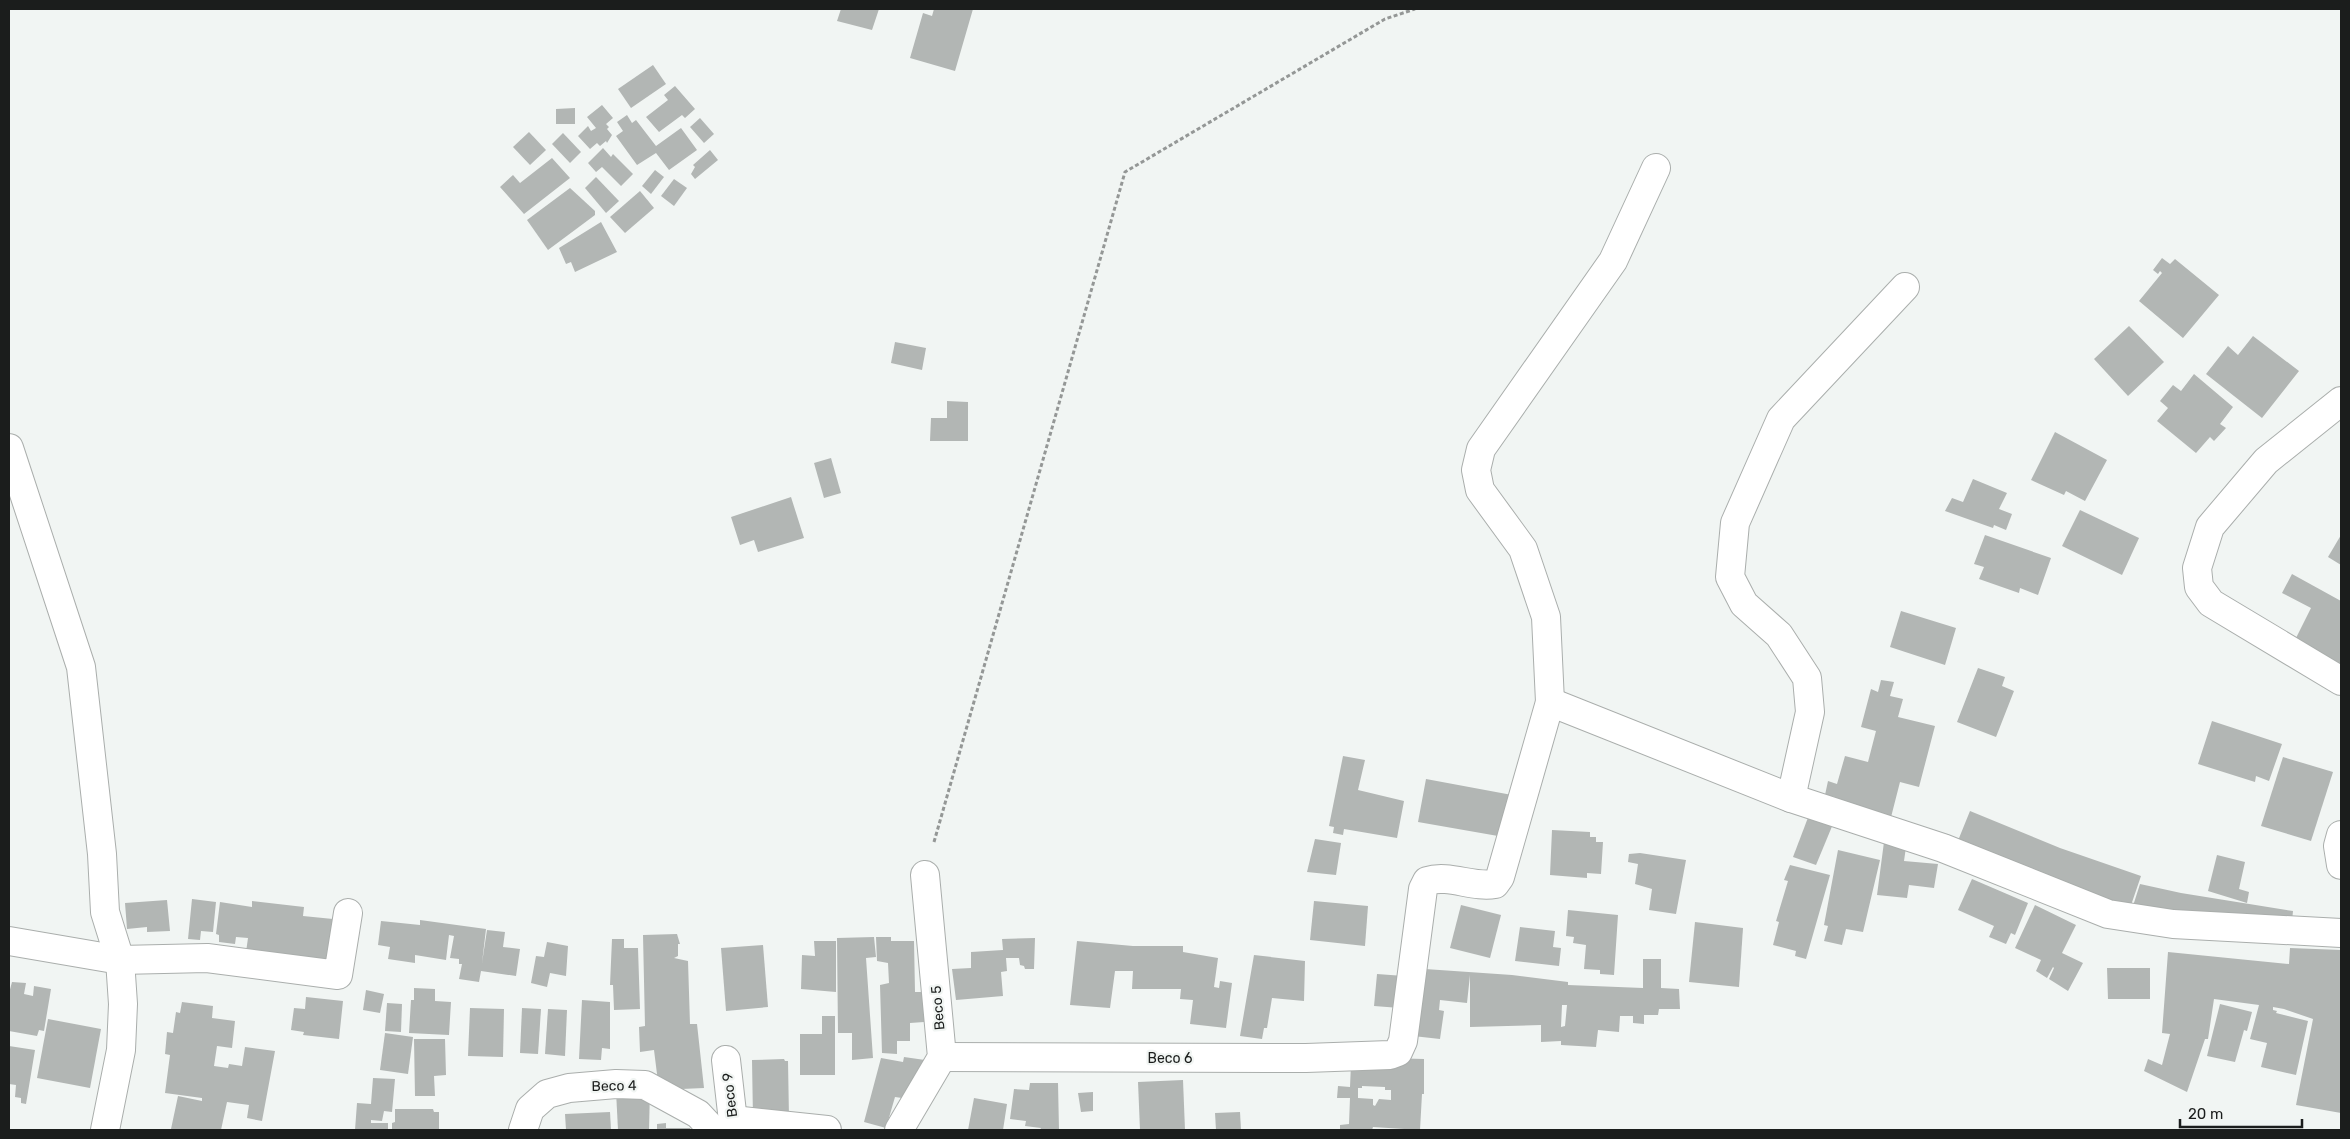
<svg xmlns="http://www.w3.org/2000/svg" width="2350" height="1139" viewBox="0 0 2350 1139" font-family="Rubik,sans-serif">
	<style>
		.building { fill: #b2b6b4; fill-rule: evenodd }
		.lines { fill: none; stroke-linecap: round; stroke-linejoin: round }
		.minor-casing { stroke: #aaaeac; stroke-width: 30 }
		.path { stroke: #949796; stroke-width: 3; stroke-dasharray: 4 2.5; stroke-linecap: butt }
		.minor { stroke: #fff; stroke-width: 28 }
		.labels { text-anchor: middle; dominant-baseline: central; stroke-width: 4.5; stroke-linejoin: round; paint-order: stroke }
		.street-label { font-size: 14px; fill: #1b1d1c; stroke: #f1f5f3 }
	</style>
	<rect width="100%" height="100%" fill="#f1f5f3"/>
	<g class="building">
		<path d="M841,9H879L872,30L837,21Z"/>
		<path d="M934,9H973L955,71L910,58L923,13L932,16Z"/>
		<path d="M653,65L666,84L631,108L618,89Z"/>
		<path d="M675,86L695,109L685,118L682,115L659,132L646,117L668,100L664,95Z"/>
		<path d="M602,105L613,118L606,124L609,127L607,129L612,135L607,143L606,141L600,146L597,143L590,149L578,136L588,126L591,131L596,128L587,117Z"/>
		<path d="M575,108V124H556V109Z"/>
		<path d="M627,115L632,123L636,120L656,146L681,128L697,150L669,170L656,153L637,165L616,136L623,131L617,122Z"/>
		<path d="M700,118L714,134L704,143L690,127Z"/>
		<path d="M529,132L546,150L530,165L513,147Z"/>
		<path d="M563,133L581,152L570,163L552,144Z"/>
		<path d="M603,148L611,157L613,154L633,174L621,186L602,167L596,172L588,163Z"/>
		<path d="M710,150L718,160L695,179L691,174L695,167L693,165Z"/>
		<path d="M552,158L570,178L524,214L500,187L513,175L520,183Z"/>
		<path d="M655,170L664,177L651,194L642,186Z"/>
		<path d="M596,177L619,201L606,213L585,188Z"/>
		<path d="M674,179L687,188L674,206L661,196Z"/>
		<path d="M570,188L595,211V215L548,250L527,220Z"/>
		<path d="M640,191L654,208L625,233L610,217Z"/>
		<path d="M601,222L617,252L575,272L571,262L566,264L559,248Z"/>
		<path d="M2162,258L2170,264L2175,259L2219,295L2183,338L2139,301L2162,273L2160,271L2158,274L2153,270Z"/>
		<path d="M2129,326L2164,362L2128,396L2094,359Z"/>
		<path d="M2253,336L2299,371L2262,418L2206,374L2228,346L2238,355Z"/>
		<path d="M895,342L926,348L922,370L891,363Z"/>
		<path d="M2194,374L2233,407L2220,424L2226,428L2214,441L2210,437L2196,453L2157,421L2168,408L2160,401L2173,385L2181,391Z"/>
		<path d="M947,401L968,402V441H930L931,418H947Z"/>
		<path d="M2055,432L2107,460L2085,501L2066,491L2064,495L2031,480Z"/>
		<path d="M831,458L841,493L824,498L814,463Z"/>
		<path d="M1973,479L2007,493L1999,509L2012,514L2006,530L1994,525L1993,528L1945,511L1952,498L1963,502Z"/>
		<path d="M791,497L804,538L758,552L754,540L740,545L731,517Z"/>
		<path d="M2080,510L2139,538L2122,575L2062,546Z"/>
		<path d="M1985,535L2051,558L2038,595L2020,588L2019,593L1979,579L1984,567L1974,564Z"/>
		<path d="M2341,535V565L2328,557Z"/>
		<path d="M2292,574L2341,601V669L2293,644L2311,608L2282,593Z"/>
		<path d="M1901,611L1956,628L1945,665L1890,647Z"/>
		<path d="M1978,668L2005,677L2002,686L2014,691L1996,737L1957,722Z"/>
		<path d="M1881,680L1894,682L1890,696L1903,699L1898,717L1935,726L1919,787L1900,782L1889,825L1832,805L1835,797L1825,795L1828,781L1837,784L1845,756L1868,762L1876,731L1861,727L1871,689L1878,692Z"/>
		<path d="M2212,721L2282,744L2269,781L2256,776L2255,782L2198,764Z"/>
		<path d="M1343,756L1365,760L1358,790L1404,801L1397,838L1344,829L1343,835L1333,833L1334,827L1329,826Z"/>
		<path d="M2283,757L2333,772L2311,841L2261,826Z"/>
		<path d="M1426,779L1512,795L1507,819L1502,818L1498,836L1418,822Z"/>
		<path d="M1970,811L2060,848L2141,876L2128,914L1955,848Z"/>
		<path d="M1809,815L1833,824L1816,865L1793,857Z"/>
		<path d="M1552,830L1590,832V837H1596V842H1603L1601,874L1587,873V878L1550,875Z"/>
		<path d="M1315,839L1341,843L1336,875L1307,872Z"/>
		<path d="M1884,842L1906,847L1904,861L1938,864L1934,888L1909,885L1907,898L1877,895Z"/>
		<path d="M1838,850L1880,860L1863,932L1846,929L1842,945L1824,941L1828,926L1824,925Z"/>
		<path d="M1640,853L1686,860L1676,914L1649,910L1652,889L1635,884L1638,864L1628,862L1629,854Z"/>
		<path d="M2217,855L2245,862L2239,889L2249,892L2247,903L2208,891Z"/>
		<path d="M1790,865L1830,875L1806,959L1795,956L1796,951L1773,945L1779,922L1776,921L1788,881L1784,880Z"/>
		<path d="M1972,879L2028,903L2015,935L2011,933L2006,944L1989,937L1994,926L1958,910Z"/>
		<path d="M2140,884L2181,893L2293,911L2292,921L2132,909Z"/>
		<path d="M192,899L216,902L213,932L201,931L200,940L188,939Z"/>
		<path d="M167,900L170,931L147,932V927L127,929L125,903Z"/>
		<path d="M252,901L304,907L303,916L333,919L327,967L303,962V956L246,952L248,938L236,937L235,944L219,942V935L216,934L220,902L252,907Z"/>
		<path d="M1314,901L1368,906L1365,946L1310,940Z"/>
		<path d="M1461,905L1501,915L1490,958L1450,948Z"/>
		<path d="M2035,905L2076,925L2062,953L2083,963L2068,991L2049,979L2054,968L2053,967L2047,978L2036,971L2041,960L2015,948Z"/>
		<path d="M1568,910L1618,915L1614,975L1600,974V970L1584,969L1586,945L1573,943L1574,937L1566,936Z"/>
		<path d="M420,920L486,929L482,963L487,930L505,932L503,947L520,949L516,976L481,971L479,982L459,979L462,964H459V959L450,958L454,936L449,935L446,960L415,955V963L388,959L390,947L378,945L381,921L420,925Z"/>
		<path d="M1695,922L1743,928L1739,987L1689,982Z"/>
		<path d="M1520,927L1555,931L1553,947L1561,948L1559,966L1515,961Z"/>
		<path d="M677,934L680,944H678V956L674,958L688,961L690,1024H697L704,1088L659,1090L654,1050L640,1052L639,1027L645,1026L643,935Z"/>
		<path d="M874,937L876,957L866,958L873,1058L852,1060V1033H838L837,938Z"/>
		<path d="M876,937H891V941H914L915,992H924V1022L910,1023V1041H897V1054L882,1053L880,985L889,983L888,963L877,961Z"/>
		<path d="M1035,938L1034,969H1025L1024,966L1020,965L1019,958H1006L1007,971L1001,972L1003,996L956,1000L952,969L971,968V952L1003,950L1002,939Z"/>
		<path d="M612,939H624V948H638L640,1009L614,1010L613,985H610Z"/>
		<path d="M814,941H836V992L801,989L802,955L815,956Z"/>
		<path d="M1077,941L1133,946H1183V952L1218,958L1214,987L1219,988L1220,981L1232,983L1226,1028L1190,1024L1193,1000L1180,999L1181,989H1132L1133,971H1115L1110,1008L1070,1005Z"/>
		<path d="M547,942L568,946L566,976L550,973L547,987L531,983L536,956L544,957Z"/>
		<path d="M763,945L768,1007L726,1011L721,948Z"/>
		<path d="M2290,948L2341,950V1113L2296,1105L2313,1019L2284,1009L2273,1007V1010L2277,1011L2276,1013L2308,1021L2296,1075L2261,1067L2267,1043L2250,1039L2259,1005L2214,999L2208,1039H2205L2187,1092L2144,1071L2148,1059L2162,1065L2170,1034L2162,1033L2168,952L2289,964Z"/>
		<path d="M1254,955L1305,961L1304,1001L1272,998L1267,1028H1264L1262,1039L1240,1036Z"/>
		<path d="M1643,959H1661V988L1679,989L1680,1009H1659L1658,1015H1644V1024L1633,1023V1016H1620L1619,1032L1598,1030L1596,1047L1561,1045V1041L1541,1042V1025L1470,1027V975L1467,1003L1440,1000L1439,1010L1444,1011L1440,1039L1413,1036L1425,969L1512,975L1568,982V985L1643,988ZM1562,1005H1567L1565,1026L1561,1027Z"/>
		<path d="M2107,968H2150V999H2108Z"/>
		<path d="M1377,974L1404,976L1400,1008L1374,1006Z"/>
		<path d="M12,982L26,983L24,994L33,996L34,986L51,989L44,1031L39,1030L37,1036L9,1031V993Z"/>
		<path d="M414,988L435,989V1001L451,1002L449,1035L409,1033L411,1000H414Z"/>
		<path d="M366,990L384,994L380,1013L363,1010Z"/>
		<path d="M306,997L343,1001L339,1039L303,1035L304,1032L291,1030L294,1008L305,1009Z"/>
		<path d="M582,1000L610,1002V1049L602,1048L601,1060L579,1059Z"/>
		<path d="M182,1002L213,1006L212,1018L235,1021L232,1048L217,1046L214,1066L228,1068L229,1064L242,1066L245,1047L275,1051L262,1121L247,1118L249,1105L227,1102L221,1130L171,1129L178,1096L202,1101V1098L165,1093L170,1055L165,1054L167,1032L173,1033L176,1012L180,1013Z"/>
		<path d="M387,1003L402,1004L401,1032L385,1031Z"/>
		<path d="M2220,1004L2252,1012L2247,1031L2244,1030L2235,1062L2207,1056Z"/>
		<path d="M470,1008L504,1009L503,1057L468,1056Z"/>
		<path d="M522,1008L541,1009L538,1054L520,1053Z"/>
		<path d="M548,1009L567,1010L565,1056L545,1054Z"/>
		<path d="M822,1016H835V1075H800V1034H822Z"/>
		<path d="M48,1019L101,1029L90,1088L37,1078Z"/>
		<path d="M385,1033L413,1037L408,1074L380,1070Z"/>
		<path d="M414,1039H445L446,1075L434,1076L435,1096H415Z"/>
		<path d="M9,1046L35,1050L26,1104L21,1103V1098L15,1097L16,1085L9,1084Z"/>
		<path d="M904,1057L925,1060L902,1098L895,1097L886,1128L864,1122L881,1058L903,1062Z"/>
		<path d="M1387,1058L1424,1059V1094H1422L1420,1130L1373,1127L1372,1130H1340V1125L1349,1124L1350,1098H1337L1338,1086L1350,1087L1351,1064ZM1362,1086L1385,1087V1090H1391V1100L1379,1099L1375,1106L1373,1105V1099L1358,1098V1088H1362Z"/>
		<path d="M784,1059L785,1061H788L789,1118L753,1119L752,1060Z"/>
		<path d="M373,1078L395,1079L392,1112L384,1111L382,1121L371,1120V1123H388V1130H355L357,1103L371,1104Z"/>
		<path d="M1183,1080L1185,1130H1140L1138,1082Z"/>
		<path d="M1030,1083H1058L1059,1130H1040L1041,1128L1025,1126L1026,1121L1010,1119L1014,1089L1029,1090Z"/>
		<path d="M650,1089L649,1130H618L616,1091Z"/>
		<path d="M1093,1092V1111L1081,1112L1078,1093Z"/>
		<path d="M974,1098L1007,1104L1003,1130H968Z"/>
		<path d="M395,1109H433L434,1112H439V1130H392V1123L395,1122Z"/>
		<path d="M610,1112L611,1130H566L565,1114Z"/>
		<path d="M1240,1112L1241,1130H1216L1215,1113Z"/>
		<path d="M666,1123V1128H690L691,1130H657V1124Z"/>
	</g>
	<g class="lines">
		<g class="minor-casing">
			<g id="minor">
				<path d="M2341,401L2266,461L2210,527L2197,568L2199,587L2211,603L2341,681"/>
				<path d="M9,448L81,667L102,854L105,912L120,960L123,1004L121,1050L105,1130"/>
				<path d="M1550,702L1546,617L1523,549L1480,490L1476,470L1481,449L1613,261L1656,168"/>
				<path d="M1791,798L1810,712L1807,678L1779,635L1744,604L1730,577L1735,523L1781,419L1905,287"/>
				<path d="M2341,835L2338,846L2341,865"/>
				<path d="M9,941L120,960L207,958L338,975L348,913"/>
				<path d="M942,1057L1306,1058L1390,1055L1398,1052L1403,1041L1423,889L1427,881C1449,874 1473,888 1495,884L1500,877L1550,702L1791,798L1943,848L2108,914L2173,924L2341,933"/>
				<path d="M726,1060L734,1130"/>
				<path d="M733,1120L827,1130"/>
				<path d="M523,1130L530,1109L547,1094L569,1088L616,1084L645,1085L698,1114L713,1130"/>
				<path d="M899,1130L942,1057L925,875"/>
			</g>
		</g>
		<path class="path" d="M934,842L1125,172L1385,19L1415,9"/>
		<use href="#minor" class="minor"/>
	</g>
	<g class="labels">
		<g class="street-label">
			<text transform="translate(938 1008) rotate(-95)">Beco 5</text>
			<text x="1170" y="1058">Beco 6</text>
			<text transform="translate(614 1086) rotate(-1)">Beco 4</text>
			<text transform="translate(730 1095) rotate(-97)">Beco 9</text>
		</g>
	</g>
	<rect width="2350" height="1139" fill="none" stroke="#1b1d1c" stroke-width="20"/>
	<path d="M2180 1119v8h122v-8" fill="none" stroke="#1b1d1c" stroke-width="2.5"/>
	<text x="2188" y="1119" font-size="15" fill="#1b1d1c" stroke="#f1f5f3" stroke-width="4" paint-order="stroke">20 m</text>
</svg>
